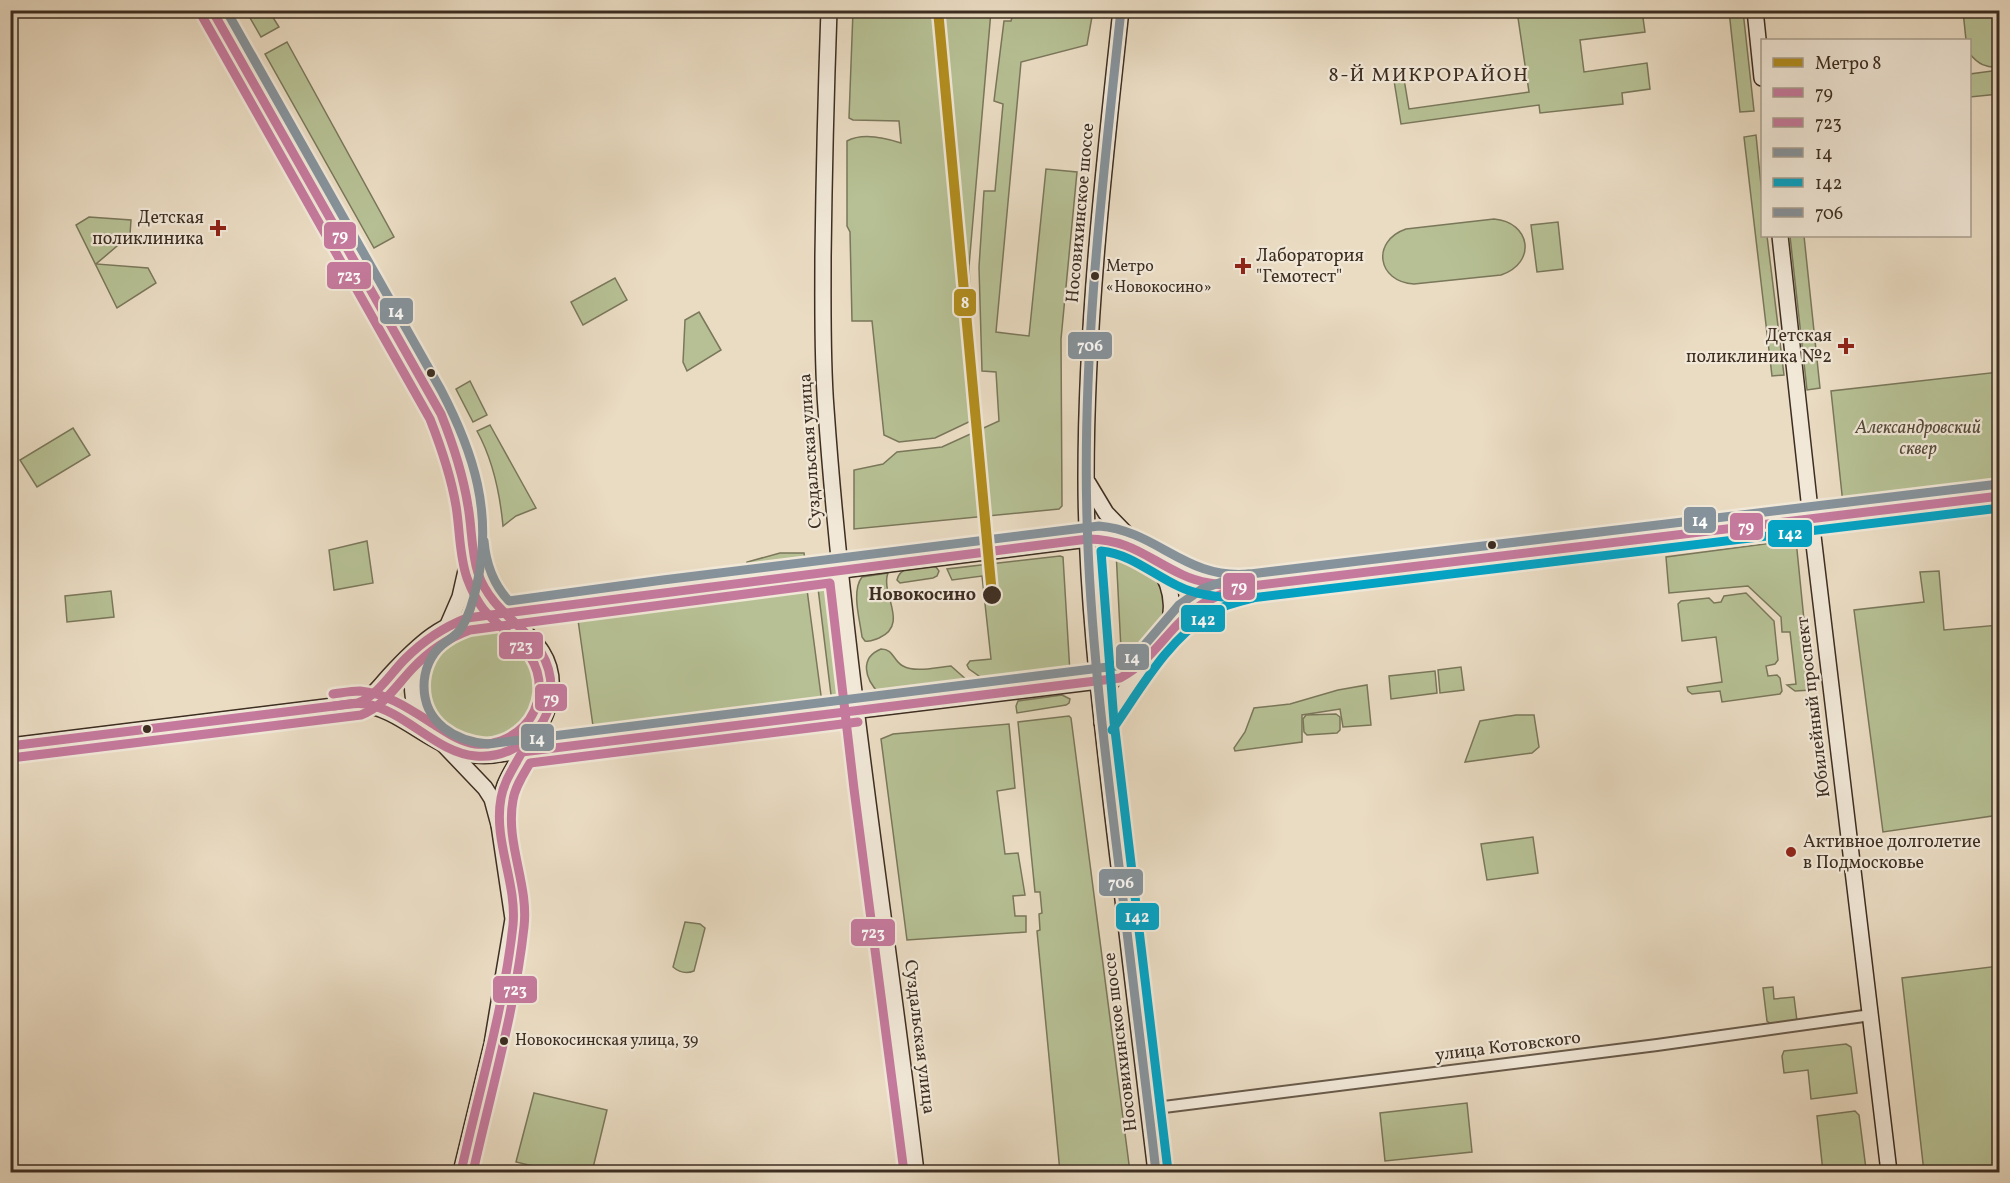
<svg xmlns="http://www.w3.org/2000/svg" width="2010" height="1183" viewBox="0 0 2010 1183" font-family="Vollkorn,serif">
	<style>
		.green { fill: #b6c094; stroke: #7a775b; stroke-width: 1.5 }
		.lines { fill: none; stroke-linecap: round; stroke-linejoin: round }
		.street-casing { stroke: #685a4a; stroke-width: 14 }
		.secondary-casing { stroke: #3d2e22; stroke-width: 18 }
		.street { stroke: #f1e8d8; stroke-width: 10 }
		.secondary { stroke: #f1e8d8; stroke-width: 15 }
		.bus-1-casing { stroke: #f1e8d8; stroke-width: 14 }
		.bus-2-casing { stroke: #f1e8d8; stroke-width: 14 }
		.bus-3-casing { stroke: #f1e8d8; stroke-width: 14 }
		.bus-4-casing { stroke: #f1e8d8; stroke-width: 14 }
		.bus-5-casing { stroke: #f1e8d8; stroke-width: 14 }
		.bus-1 { stroke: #c57a9d; stroke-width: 9 }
		.bus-2 { stroke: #c57a9d; stroke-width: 9 }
		.bus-3 { stroke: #86939c; stroke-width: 9 }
		.bus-4 { stroke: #03a3c5; stroke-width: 9 }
		.bus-5 { stroke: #86939c; stroke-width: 9 }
		.metro-1-casing { stroke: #f1e8d8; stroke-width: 15 }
		.metro-1 { stroke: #b18d1e; stroke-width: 10 }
		.poi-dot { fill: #8f2418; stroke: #f1e8d8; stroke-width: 2 }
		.bus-dot { fill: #3d2e22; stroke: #f1e8d8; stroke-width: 2 }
		.labels { text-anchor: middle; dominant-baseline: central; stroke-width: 4.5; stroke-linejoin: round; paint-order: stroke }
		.bus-label { font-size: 16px; fill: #3d2e22; stroke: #f1e8d8; text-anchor: start }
		.street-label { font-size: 18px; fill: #3d2e22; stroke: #f1e8d8 }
		.poi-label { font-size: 18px; fill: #3d2e22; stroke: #f1e8d8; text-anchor: end }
		.park-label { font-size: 18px; font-style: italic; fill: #554b39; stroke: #f1e8d8 }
		.stop-label { font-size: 18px; font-weight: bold; fill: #3d2e22; stroke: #f1e8d8; text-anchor: end }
		.neighbourhood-label { font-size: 20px; letter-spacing: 1.5px; fill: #3d2e22; stroke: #f1e8d8 }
		.line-badge { stroke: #f1e8d8; stroke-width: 2 }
		.badge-label { font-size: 16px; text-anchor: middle; font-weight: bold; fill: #fff }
	</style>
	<rect width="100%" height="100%" fill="#eadcc3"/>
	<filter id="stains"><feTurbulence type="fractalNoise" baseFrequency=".00333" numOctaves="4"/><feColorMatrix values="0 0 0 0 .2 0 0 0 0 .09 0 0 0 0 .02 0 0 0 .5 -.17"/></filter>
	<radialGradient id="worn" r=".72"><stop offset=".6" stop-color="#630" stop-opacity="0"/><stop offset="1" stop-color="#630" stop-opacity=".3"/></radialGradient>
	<g class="green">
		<path d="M986,10L991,11L969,266L975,419L935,438L899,442L884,435L872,321H852L850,232L847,226V141C863,132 886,138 901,143L899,121L853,120L849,118L853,11Z"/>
		<path d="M1014,10L1093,11L1087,45L1021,62L996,332L1029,336L1046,169L1077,172L1061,339L1062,506L1059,509L854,529V470L883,464L897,452L942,447L999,421L996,372L982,371L979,267L984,191H995L1003,104L994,101L1004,21H1011Z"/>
		<path d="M246,11H269L279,27L261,37Z"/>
		<path d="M1517,11H1642L1645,32L1580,40L1584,72L1647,63L1650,89L1622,93L1623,104L1540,113L1539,105L1401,124L1392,68L1402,67L1409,109L1529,92Z"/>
		<path d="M1729,11H1743L1754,111L1740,112Z"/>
		<path d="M1963,11H1999V67C1986,68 1978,64 1970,54V40H1966Z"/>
		<path d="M287,42L394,237L374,248L265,54Z"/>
		<path d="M1999,70V94L1970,97V74Z"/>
		<path d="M1756,135L1762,195V236H1767L1784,375L1772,376L1744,137Z"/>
		<path d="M89,217L131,220L130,235L96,264L148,268L156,283L117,308L76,225Z"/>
		<path d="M1494,219C1531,222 1537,263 1501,275L1414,284C1377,282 1371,241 1406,229Z"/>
		<path d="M1558,222L1563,269L1537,272L1531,225Z"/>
		<path d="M1790,236H1804L1820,388L1807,390Z"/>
		<path d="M615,278L627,300L583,325L571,302Z"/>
		<path d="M699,312L721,350L687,371L683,362L685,320Z"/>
		<path d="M1999,372V485L1843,504L1831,391Z"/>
		<path d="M470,381L487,415L473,422L456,389Z"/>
		<path d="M490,425L536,508L516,516L503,526C500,494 493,460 477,431Z"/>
		<path d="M73,428L90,455L37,487L20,460Z"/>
		<path d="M1796,540L1811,690L1795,691L1787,685L1796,684L1790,632H1782L1781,617L1748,586L1669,593L1666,557Z"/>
		<path d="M367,541L373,583L334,590L329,550Z"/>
		<path d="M1116,551C1131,556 1145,563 1154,576C1178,609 1155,654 1122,669Z"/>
		<path d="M780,553H804L806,566L751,573L746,568L747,562Z"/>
		<path d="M1060,556L1063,557L1070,673L989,683L969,669L967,665L970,661L991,659L982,576L952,580L947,569Z"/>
		<path d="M932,566L936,567L939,571L937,576L933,578L900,583L897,580C900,565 920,567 932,566Z"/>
		<path d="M1939,571L1944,630L1999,625V815L1883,832L1854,610L1924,602L1920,572Z"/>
		<path d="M888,573C880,594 910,624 879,638C873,640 871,642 865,641L862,637C860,620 851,591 862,577Z"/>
		<path d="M806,582L822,703L594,733L577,613Z"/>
		<path d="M824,587L832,594L844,691L842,697L832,703L818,588Z"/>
		<path d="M111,591L114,617L67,622L65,596Z"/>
		<path d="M1746,593L1774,621L1778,660L1775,664L1766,666L1768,676L1777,675L1780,678L1782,691L1780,694L1722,702L1720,691L1692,694L1688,691L1687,687L1722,682L1716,637L1682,641L1678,604L1681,601L1709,598L1714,603L1721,602L1724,596Z"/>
		<circle cx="484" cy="686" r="58"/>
		<path d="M881,649C894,649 893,661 903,666C915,673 937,667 951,666L969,682L968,685L892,695L879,693C865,679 859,658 881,649Z"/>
		<path d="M1461,667L1464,690L1440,693L1438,670Z"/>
		<path d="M1435,671L1437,693L1391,699L1389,676Z"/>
		<path d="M1367,685L1371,725L1343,727L1340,709L1302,715V742L1235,751L1234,748L1245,732L1254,708L1290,704L1338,690Z"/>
		<path d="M1062,695L1070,699L1069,703L1066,705L1017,713L1016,706L1018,701Z"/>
		<path d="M1336,714L1340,717V730L1337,733L1307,735L1304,732L1303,719L1306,715Z"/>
		<path d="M1516,715H1534L1539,747L1532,753L1465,762L1480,721Z"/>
		<path d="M1069,716L1071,718L1130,1172H1060L1037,931L1040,930L1039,914L1042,913L1040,892H1035L1018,722Z"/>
		<path d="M1009,724L1015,788L997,791L1005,854L1018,853L1025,895L1013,896L1015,916H1026V932L907,940L881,739L893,734Z"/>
		<path d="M1533,837L1538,873L1487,880L1481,844Z"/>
		<path d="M685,922L700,924L705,928L694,971C686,974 680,973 673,967Z"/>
		<path d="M1999,966V1172H1924L1902,978Z"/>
		<path d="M1773,987L1774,999L1794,997L1797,1021L1771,1024L1767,1021L1763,988Z"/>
		<path d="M1846,1044L1851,1047L1857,1093L1811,1099L1808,1070L1784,1073L1782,1056L1784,1051Z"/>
		<path d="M534,1093L607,1110L592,1172H558L516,1162Z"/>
		<path d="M1467,1103L1472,1152L1385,1161L1380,1113Z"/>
		<path d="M1855,1111L1859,1115L1866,1169L1863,1172H1823L1817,1116Z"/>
	</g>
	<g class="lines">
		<g class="street-casing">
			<path id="street" d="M1148,1109L1657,1045L1871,1015"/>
		</g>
		<g class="secondary-casing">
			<g id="secondary">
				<path d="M212,10L239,56L441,414C453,444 463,473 468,505C473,534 470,563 485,589C506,627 556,639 551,692C548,727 518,753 505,785C500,798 500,811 499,825"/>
				<path d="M829,10C826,93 824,175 823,257C823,307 822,359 826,409C844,665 886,918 916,1172"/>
				<path d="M1121,10C1104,166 1086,322 1086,478C1086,590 1100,706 1113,817C1128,936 1142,1054 1156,1172"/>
				<path d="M1755,10L1762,78"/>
				<path d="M1780,236L1811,519L1889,1172"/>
				<path d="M1088,483L1106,513L1138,546"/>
				<path d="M1156,559L1195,579L1237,586"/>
				<path d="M478,616L1088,539C1115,538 1142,543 1158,566C1175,590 1176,620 1160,645C1155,653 1148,659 1143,667C1129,685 1116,704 1102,723"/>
				<path d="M447,627L460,597L470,553"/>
				<path d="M1169,634C1188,609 1213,596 1243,587L2000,496"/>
				<path d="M425,646C406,674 409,709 431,734"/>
				<path d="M358,703C413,710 447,771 507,752"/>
				<path d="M444,745L485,788L492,799L499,825L513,919L492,1044L461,1172"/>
				<path d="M10,746L358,703C371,699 380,686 389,676C414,649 447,615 486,617"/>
				<path d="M499,754L1107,680L1120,678L1142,666"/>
			</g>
		</g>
		<use href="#street" class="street"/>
		<use href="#secondary" class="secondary"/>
		<g class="bus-1-casing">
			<g id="bus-1">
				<path d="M212,10L441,414C453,444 463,474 468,506C472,528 471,551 478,573C495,624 554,633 551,693C551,706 545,720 537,730C522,748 499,758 476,756C436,753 406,711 366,704C355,702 344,705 334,706"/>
				<path d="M10,746L358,703C379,694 390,674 405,659C423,641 444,627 467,618L1088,539C1132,540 1146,558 1183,575C1202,584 1223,585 1243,587L2000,496"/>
				<path d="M461,1172C479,1090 504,1008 513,925C517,882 493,841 501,798C504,781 514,767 522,752L1120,678C1145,665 1158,645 1177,625C1197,604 1222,591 1250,586"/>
			</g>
		</g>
		<g class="bus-2-casing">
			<g id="bus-2">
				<path d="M202,16L430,419C441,447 451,476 456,506C460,530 459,555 467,578C471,589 477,601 484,610C508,638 543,651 539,694C538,705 532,718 524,726C511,739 493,746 475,744C461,742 449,734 438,727C414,712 388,693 360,691C351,691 341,693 333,694"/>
				<path d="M11,758L361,715C384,706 396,686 412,669C428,652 448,638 470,630L830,583L854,789L904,1172"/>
				<path d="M473,1172C491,1091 515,1010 524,927C529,884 505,843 513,800C515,787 523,775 530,763L858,722"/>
			</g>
		</g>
		<g class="bus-3-casing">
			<g id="bus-3">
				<path d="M226,10L441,390C474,453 493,513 477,584C474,598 470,614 462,627C457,636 449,639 442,645C430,655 424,671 424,686C424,723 455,741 488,744L1116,666L1136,655L1179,605L1202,589L1242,575L1999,484"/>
				<path d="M484,541C486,564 493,584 509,601L663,580L1099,526C1158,531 1185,580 1249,574"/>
			</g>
		</g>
		<g class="bus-4-casing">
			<g id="bus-4">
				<path d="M1112,730C1140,690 1167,640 1210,614C1223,605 1238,602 1253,598"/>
				<path d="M1168,1171L1114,722L1101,551C1131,554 1152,574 1178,586C1198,596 1221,597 1243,599L2000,508"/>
			</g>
		</g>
		<g class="bus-5-casing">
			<path id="bus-5" d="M1121,10C1103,179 1082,349 1087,519C1090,632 1104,745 1118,858C1131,962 1144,1067 1156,1172"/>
		</g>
		<use href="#bus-1" class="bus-1"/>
		<use href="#bus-2" class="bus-2"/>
		<use href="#bus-3" class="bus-3"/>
		<use href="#bus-4" class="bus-4"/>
		<use href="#bus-5" class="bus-5"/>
		<g class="metro-1-casing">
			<path id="metro-1" d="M938,10L992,595"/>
		</g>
		<use href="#metro-1" class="metro-1"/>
	</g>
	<g class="poi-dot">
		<path d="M215 219h6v6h6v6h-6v6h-6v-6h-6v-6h6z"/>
		<path d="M1240 257h6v6h6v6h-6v6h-6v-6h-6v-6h6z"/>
		<path d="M1843 337h6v6h6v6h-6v6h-6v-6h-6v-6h6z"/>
		<circle cx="1791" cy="852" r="6"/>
	</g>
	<g class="bus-dot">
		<circle cx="1095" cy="276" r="5"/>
		<circle cx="431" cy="373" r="5"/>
		<circle cx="1492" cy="545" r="5"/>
		<circle cx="992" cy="595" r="10"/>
		<circle cx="147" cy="729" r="5"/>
		<circle cx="504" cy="1041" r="5"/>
	</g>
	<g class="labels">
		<g class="bus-label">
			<text x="1106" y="267">Метро<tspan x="1106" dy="21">«Новокосино»</tspan></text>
			<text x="515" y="1041">Новокосинская улица, 39</text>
		</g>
		<g class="street-label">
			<text transform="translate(1081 213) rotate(-85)">Носовихинское шоссе</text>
			<text transform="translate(811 451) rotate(-94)">Суздальская улица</text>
			<text transform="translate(1814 707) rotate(-97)">Юбилейный проспект</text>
			<text transform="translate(919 1037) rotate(83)">Суздальская улица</text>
			<text transform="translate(1121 1042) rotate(-97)">Носовихинское шоссе</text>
			<text transform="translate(1508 1047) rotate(-7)">улица Котовского</text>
		</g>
		<g class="poi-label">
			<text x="204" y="218">Детская<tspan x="204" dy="21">поликлиника</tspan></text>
			<text x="1256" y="256" text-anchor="start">Лаборатория<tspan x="1256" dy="21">"Гемотест"</tspan></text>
			<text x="1832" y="336">Детская<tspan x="1832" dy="21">поликлиника №2</tspan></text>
			<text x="1803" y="842" text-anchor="start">Активное долголетие<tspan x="1803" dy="21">в Подмосковье</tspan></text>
		</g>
		<g class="park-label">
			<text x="1918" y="428">Александровский<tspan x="1918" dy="21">сквер</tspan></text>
		</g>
		<g class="stop-label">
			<text x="976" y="595">Новокосино</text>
		</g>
		<g class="neighbourhood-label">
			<text x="1429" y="76">8-Й МИКРОРАЙОН</text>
		</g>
	</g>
	<g class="line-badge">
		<rect x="323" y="221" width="34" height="29" rx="6" fill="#c57a9d"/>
		<rect x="326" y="261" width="46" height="29" rx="6" fill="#c57a9d"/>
		<rect x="953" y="288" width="24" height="29" rx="6" fill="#b18d1e"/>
		<rect x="379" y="297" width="35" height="28" rx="6" fill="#86939c"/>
		<rect x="1067" y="331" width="46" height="29" rx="6" fill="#86939c"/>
		<rect x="1683" y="506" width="34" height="28" rx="6" fill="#86939c"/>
		<rect x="1729" y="512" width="35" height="29" rx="6" fill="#c57a9d"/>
		<rect x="1767" y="519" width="46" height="29" rx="6" fill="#03a3c5"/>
		<rect x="1222" y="572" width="34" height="29" rx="6" fill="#c57a9d"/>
		<rect x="1180" y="604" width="46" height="29" rx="6" fill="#03a3c5"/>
		<rect x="498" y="631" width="46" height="29" rx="6" fill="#c57a9d"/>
		<rect x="1115" y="643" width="35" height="28" rx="6" fill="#86939c"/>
		<rect x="534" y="683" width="34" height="29" rx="6" fill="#c57a9d"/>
		<rect x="520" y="723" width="35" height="29" rx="6" fill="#86939c"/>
		<rect x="1098" y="868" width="46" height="29" rx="6" fill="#86939c"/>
		<rect x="1115" y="902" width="45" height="29" rx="6" fill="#03a3c5"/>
		<rect x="850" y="918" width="46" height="29" rx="6" fill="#c57a9d"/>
		<rect x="492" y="975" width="46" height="29" rx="6" fill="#c57a9d"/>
	</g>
	<g class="badge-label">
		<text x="340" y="241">79</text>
		<text x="349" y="281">723</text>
		<text x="965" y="308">8</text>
		<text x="396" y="317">14</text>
		<text x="1090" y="351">706</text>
		<text x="1700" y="526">14</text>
		<text x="1746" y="532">79</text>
		<text x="1790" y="539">142</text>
		<text x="1239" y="592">79</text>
		<text x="1203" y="625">142</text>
		<text x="521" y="651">723</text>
		<text x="1132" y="663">14</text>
		<text x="551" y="704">79</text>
		<text x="537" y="744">14</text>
		<text x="1121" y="888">706</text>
		<text x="1137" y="922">142</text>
		<text x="873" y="938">723</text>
		<text x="515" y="995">723</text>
	</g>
	<rect width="2010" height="1183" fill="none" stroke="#eadcc3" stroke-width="36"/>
	<rect x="12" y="12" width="1986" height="1159" fill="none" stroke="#3d2e22" stroke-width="3"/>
	<rect x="18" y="18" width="1974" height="1147" fill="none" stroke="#3d2e22" stroke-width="1.5"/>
	<rect x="1761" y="39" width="210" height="198" fill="#f1e8d8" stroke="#a99e8f" stroke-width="1.5"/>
	<rect x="1773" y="58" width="30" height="9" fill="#b18d1e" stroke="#a99e8f" stroke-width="1.5"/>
	<text x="1815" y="69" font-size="18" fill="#3d2e22">Метро 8</text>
	<rect x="1773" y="88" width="30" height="9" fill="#c57a9d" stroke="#a99e8f" stroke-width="1.5"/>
	<text x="1815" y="99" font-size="18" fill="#3d2e22">79</text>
	<rect x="1773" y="118" width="30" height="9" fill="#c57a9d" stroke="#a99e8f" stroke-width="1.5"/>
	<text x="1815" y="129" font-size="18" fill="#3d2e22">723</text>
	<rect x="1773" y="148" width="30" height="9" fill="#86939c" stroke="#a99e8f" stroke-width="1.5"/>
	<text x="1815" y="159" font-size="18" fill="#3d2e22">14</text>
	<rect x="1773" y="178" width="30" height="9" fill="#03a3c5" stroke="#a99e8f" stroke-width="1.5"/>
	<text x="1815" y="189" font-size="18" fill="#3d2e22">142</text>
	<rect x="1773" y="208" width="30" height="9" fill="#86939c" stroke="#a99e8f" stroke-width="1.5"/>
	<text x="1815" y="219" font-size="18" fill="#3d2e22">706</text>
	<rect width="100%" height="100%" filter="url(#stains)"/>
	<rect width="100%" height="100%" fill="url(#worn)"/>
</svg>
